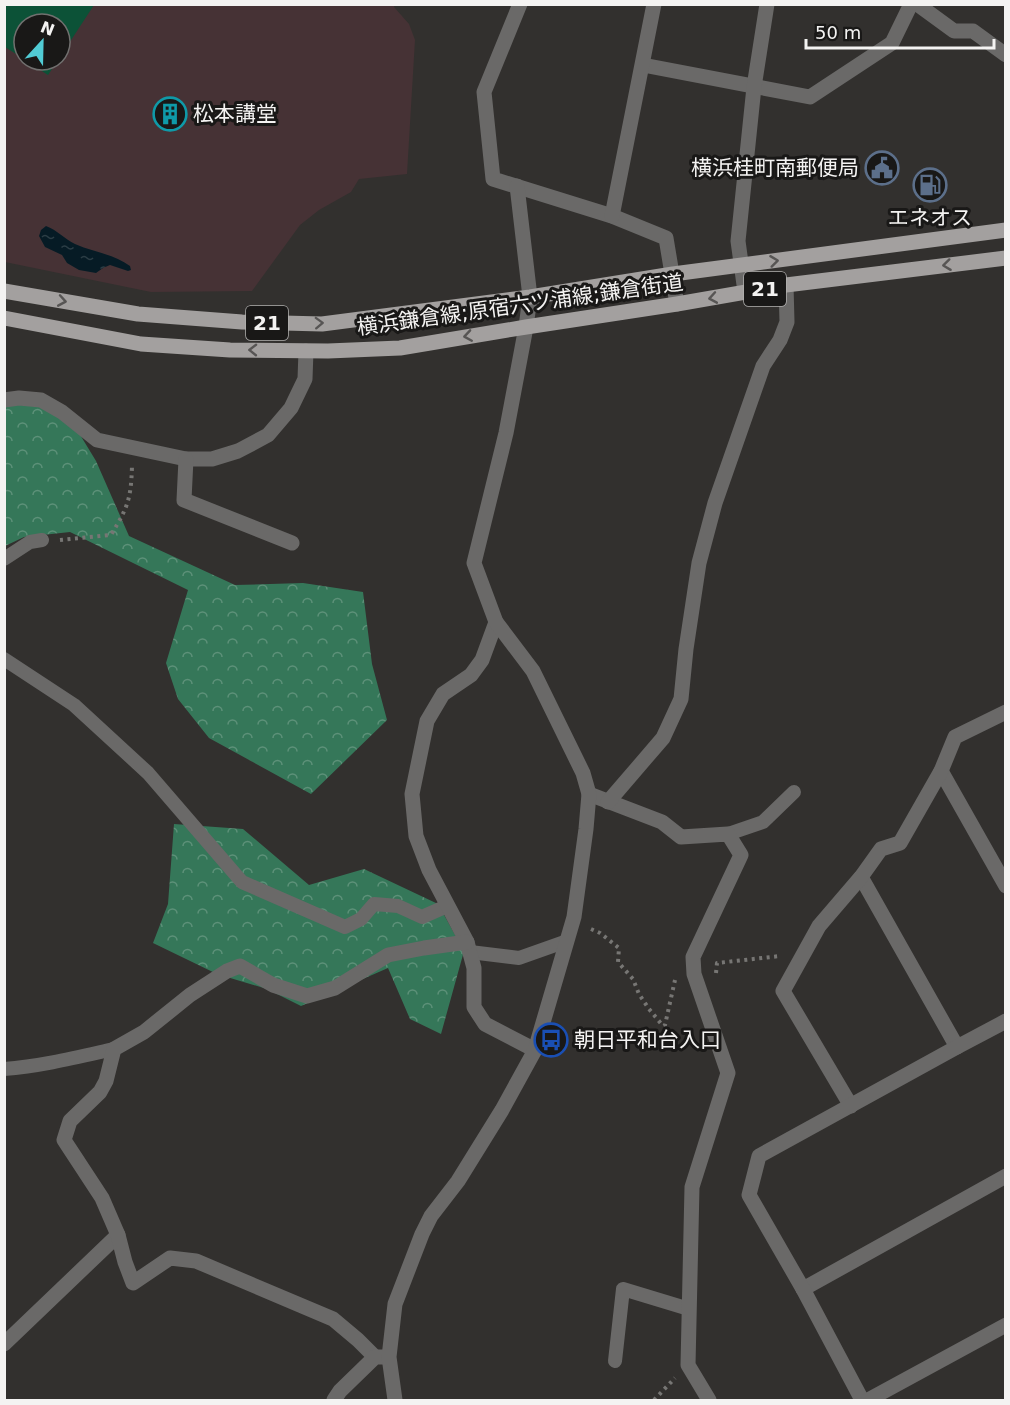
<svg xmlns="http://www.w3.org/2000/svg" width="1010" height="1405" viewBox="0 0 1010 1405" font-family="'DejaVu Sans','Noto Sans JP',sans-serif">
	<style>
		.education { fill: #463235; fill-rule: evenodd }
		.forest { fill: url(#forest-crowns) }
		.pitch { fill: #0c5237 }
		.water { fill: url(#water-ripples) }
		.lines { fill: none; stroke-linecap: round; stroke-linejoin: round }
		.path { stroke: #777674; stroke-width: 4; stroke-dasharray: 3 4.5; stroke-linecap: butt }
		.service { stroke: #6a6968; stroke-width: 14 }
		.minor { stroke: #6a6968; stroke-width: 15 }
		.tertiary { stroke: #6a6968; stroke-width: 15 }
		.primary { stroke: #a3a09f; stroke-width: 15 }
		.oneway { stroke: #575554 }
		.labels { text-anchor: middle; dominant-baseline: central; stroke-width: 6; stroke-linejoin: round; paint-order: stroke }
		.shield { fill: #191817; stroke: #b2b1b0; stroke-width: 1.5 }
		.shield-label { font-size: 20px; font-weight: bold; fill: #f4f3f2 }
		.poi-label { font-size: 21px; fill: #f4f3f2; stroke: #191817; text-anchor: start }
		.street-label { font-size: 21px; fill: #f4f3f2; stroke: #191817 }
	</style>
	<defs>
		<pattern id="forest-crowns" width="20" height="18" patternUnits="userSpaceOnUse" patternTransform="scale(1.5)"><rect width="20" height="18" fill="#357759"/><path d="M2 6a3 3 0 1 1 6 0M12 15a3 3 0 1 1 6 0" fill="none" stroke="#5d9179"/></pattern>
		<pattern id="water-ripples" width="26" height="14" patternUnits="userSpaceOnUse" patternTransform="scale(1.5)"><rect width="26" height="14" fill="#061b25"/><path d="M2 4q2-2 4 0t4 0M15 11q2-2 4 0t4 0" fill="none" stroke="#2b3d45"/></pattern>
	</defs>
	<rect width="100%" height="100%" fill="#32302e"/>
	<path class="education" d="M395,4L394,7L409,24L415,40L407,174L359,179L351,192L319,210L300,225L252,291L151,292L5,262V5ZM24,24H60V60H24Z"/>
	<g class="forest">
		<path d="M5,401L65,410L96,461L129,536L235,585L303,583L363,592L372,664L387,720L311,794L209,738L178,699L166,663L188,590L70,532L24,537L5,546Z"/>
		<path d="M174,824L243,829L309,885L364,869L438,904L464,951L441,1034L410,1019L388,968L301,1006L267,989L217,974L153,943L168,904Z"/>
	</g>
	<g class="pitch">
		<path d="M4,5L5,4L94,5L60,57V24H24V59L5,47Z"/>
		<path d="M25,60H58L48,75Z"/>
	</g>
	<path class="water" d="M46,226C57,230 65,239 75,244C93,252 114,254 130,266L131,270L128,271L110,265L103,268L96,273L79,270L67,263L62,255L45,247L39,236L41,230Z"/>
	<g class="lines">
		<g class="path">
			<path d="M60,540L111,535C128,507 131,499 132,466"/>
			<path d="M591,929L600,933L619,948L618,962L633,979L639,994L649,1009L663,1026L665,1025L675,980"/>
			<path d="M716,973L717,963L780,956"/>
			<path d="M654,1400L675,1378"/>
		</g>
		<g class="service">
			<path d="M4,559L30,542L42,540"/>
			<path d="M4,659L74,705L148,773L242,882L345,927L361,919L374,904L398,906L422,917L447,906"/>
			<path d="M728,834L763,822L794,792"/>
			<path d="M470,952L519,958L567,941"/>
			<path d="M4,1069C42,1066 78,1057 114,1049"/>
			<path d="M615,1361L623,1289L689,1309"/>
		</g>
		<g class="minor">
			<path d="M520,4L484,92L493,179L612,216L666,238L677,304"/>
			<path d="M917,4L954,31H973L1006,55"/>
			<path d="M643,65L810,97L892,43L911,4"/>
			<path d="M517,186L530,297"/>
			<path d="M612,216L654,4"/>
			<path d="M745,292L738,241L754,87L767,4"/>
			<path d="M4,400L19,398L41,400L62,412L97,440L186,459H212L238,451L268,435L291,408L305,379L306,351"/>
			<path d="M186,459L184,500L292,543"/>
			<path d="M496,622L482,660L471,675L443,694L427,721L412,794L416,836L429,870L467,942L474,968V1007L485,1024L535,1050"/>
			<path d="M941,771L1006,886"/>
			<path d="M589,794L662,822L681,837L728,834L741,855L693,957L694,974L728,1073L692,1187L688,1365L709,1400"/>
			<path d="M608,802L663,738L681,699L686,649L699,563L715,503L763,366L780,340L787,322L786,285"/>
			<path d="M861,877L957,1047"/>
			<path d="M851,1106L783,991L819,926L861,877L881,849L900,843L941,771L955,737L1006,712"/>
			<path d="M803,1289L1006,1176"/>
			<path d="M4,1344L118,1235"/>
			<path d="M375,1357L358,1340L333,1319L196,1261L170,1258L133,1283L125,1262L118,1235L102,1198L64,1140L70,1121L100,1092L106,1081L114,1049L144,1032L190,995L227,971L240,966L273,985L307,996L335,988L388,955L424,948L467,942"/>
			<path d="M334,1400L340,1391L375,1357H384"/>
			<path d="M862,1400L803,1289L749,1195L759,1156L957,1047L1006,1021"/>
			<path d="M868,1400L1006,1325"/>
		</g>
		<path class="tertiary" d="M395,1400L389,1357L395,1304L422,1234L431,1216L458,1181L502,1110L535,1050L574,917L586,829L589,794L583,773L533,671L496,622L474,563L506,433L526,327L530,297"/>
		<g class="primary">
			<path d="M4,291L138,314L242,322L322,324L530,297L673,274L1006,230"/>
			<path d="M4,318L141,344L230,350L328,351L400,348L526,327L677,304L786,285L1006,258"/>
		</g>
	</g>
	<defs><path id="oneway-chevron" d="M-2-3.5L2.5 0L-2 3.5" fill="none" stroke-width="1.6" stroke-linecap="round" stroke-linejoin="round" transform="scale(1.5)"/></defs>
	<g class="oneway">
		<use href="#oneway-chevron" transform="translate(774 261) rotate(-7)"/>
		<use href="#oneway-chevron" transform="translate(947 265) rotate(173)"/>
		<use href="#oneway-chevron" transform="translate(713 298) rotate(170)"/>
		<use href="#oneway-chevron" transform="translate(62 301) rotate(10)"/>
		<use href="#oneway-chevron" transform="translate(319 323) rotate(-2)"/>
		<use href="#oneway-chevron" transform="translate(468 336) rotate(171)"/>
		<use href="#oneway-chevron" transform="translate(253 350) rotate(-179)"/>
	</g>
	<defs>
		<g id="building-ring" transform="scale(1.725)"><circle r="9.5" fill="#191817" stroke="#0f9aa8" stroke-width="1.5"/><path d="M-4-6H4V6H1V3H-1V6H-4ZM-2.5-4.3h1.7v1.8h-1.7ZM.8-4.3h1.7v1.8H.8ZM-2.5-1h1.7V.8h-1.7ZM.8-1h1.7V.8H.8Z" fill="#0f9aa8"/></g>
		<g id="civic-ring" transform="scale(1.725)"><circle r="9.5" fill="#191817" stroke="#5c6f8a" stroke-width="1.5"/><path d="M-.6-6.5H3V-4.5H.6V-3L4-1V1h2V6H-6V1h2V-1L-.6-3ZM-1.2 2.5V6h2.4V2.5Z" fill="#5c6f8a"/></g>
		<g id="fuel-ring" transform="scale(1.725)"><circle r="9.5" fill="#191817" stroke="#5c6f8a" stroke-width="1.5"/><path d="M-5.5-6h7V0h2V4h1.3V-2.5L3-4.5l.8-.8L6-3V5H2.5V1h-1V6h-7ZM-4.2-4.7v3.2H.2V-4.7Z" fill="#5c6f8a"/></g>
		<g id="bus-ring" transform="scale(1.725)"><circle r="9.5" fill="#191817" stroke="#1a4fb4" stroke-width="1.5"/><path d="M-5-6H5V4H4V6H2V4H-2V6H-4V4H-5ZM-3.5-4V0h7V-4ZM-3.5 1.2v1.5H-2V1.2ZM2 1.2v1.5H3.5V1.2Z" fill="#1a4fb4"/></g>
	</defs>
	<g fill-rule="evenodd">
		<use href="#building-ring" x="170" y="114"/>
		<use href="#civic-ring" x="882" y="168"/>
		<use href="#fuel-ring" x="930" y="185"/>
		<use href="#bus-ring" x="551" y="1040"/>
	</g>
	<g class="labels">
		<g class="shield">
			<rect x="744" y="272" width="42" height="34" rx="4.5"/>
			<rect x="246" y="306" width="42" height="34" rx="4.5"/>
		</g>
		<g class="shield-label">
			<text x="765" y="289">21</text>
			<text x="267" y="323">21</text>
		</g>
		<g class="poi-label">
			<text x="193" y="114">松本講堂</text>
			<text x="859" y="168" text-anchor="end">横浜桂町南郵便局</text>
			<text x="930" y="218" text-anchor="middle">エネオス</text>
			<text x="574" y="1040">朝日平和台入口</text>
		</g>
		<g class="street-label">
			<text transform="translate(520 305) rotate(-8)">横浜鎌倉線;原宿六ツ浦線;鎌倉街道</text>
		</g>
	</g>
	<rect width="1010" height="1405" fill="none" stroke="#f4f3f2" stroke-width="12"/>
	<g transform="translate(42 42) rotate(22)"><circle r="28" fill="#191817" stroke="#71706f" stroke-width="1.5"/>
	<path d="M0-4.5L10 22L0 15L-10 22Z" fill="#51ccd5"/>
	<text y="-9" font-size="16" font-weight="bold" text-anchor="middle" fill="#f4f3f2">N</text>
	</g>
	<path d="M806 39v9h188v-9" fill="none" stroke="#f4f3f2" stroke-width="3"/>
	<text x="815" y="39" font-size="18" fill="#f4f3f2" stroke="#191817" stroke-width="4.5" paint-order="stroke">50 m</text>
</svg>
